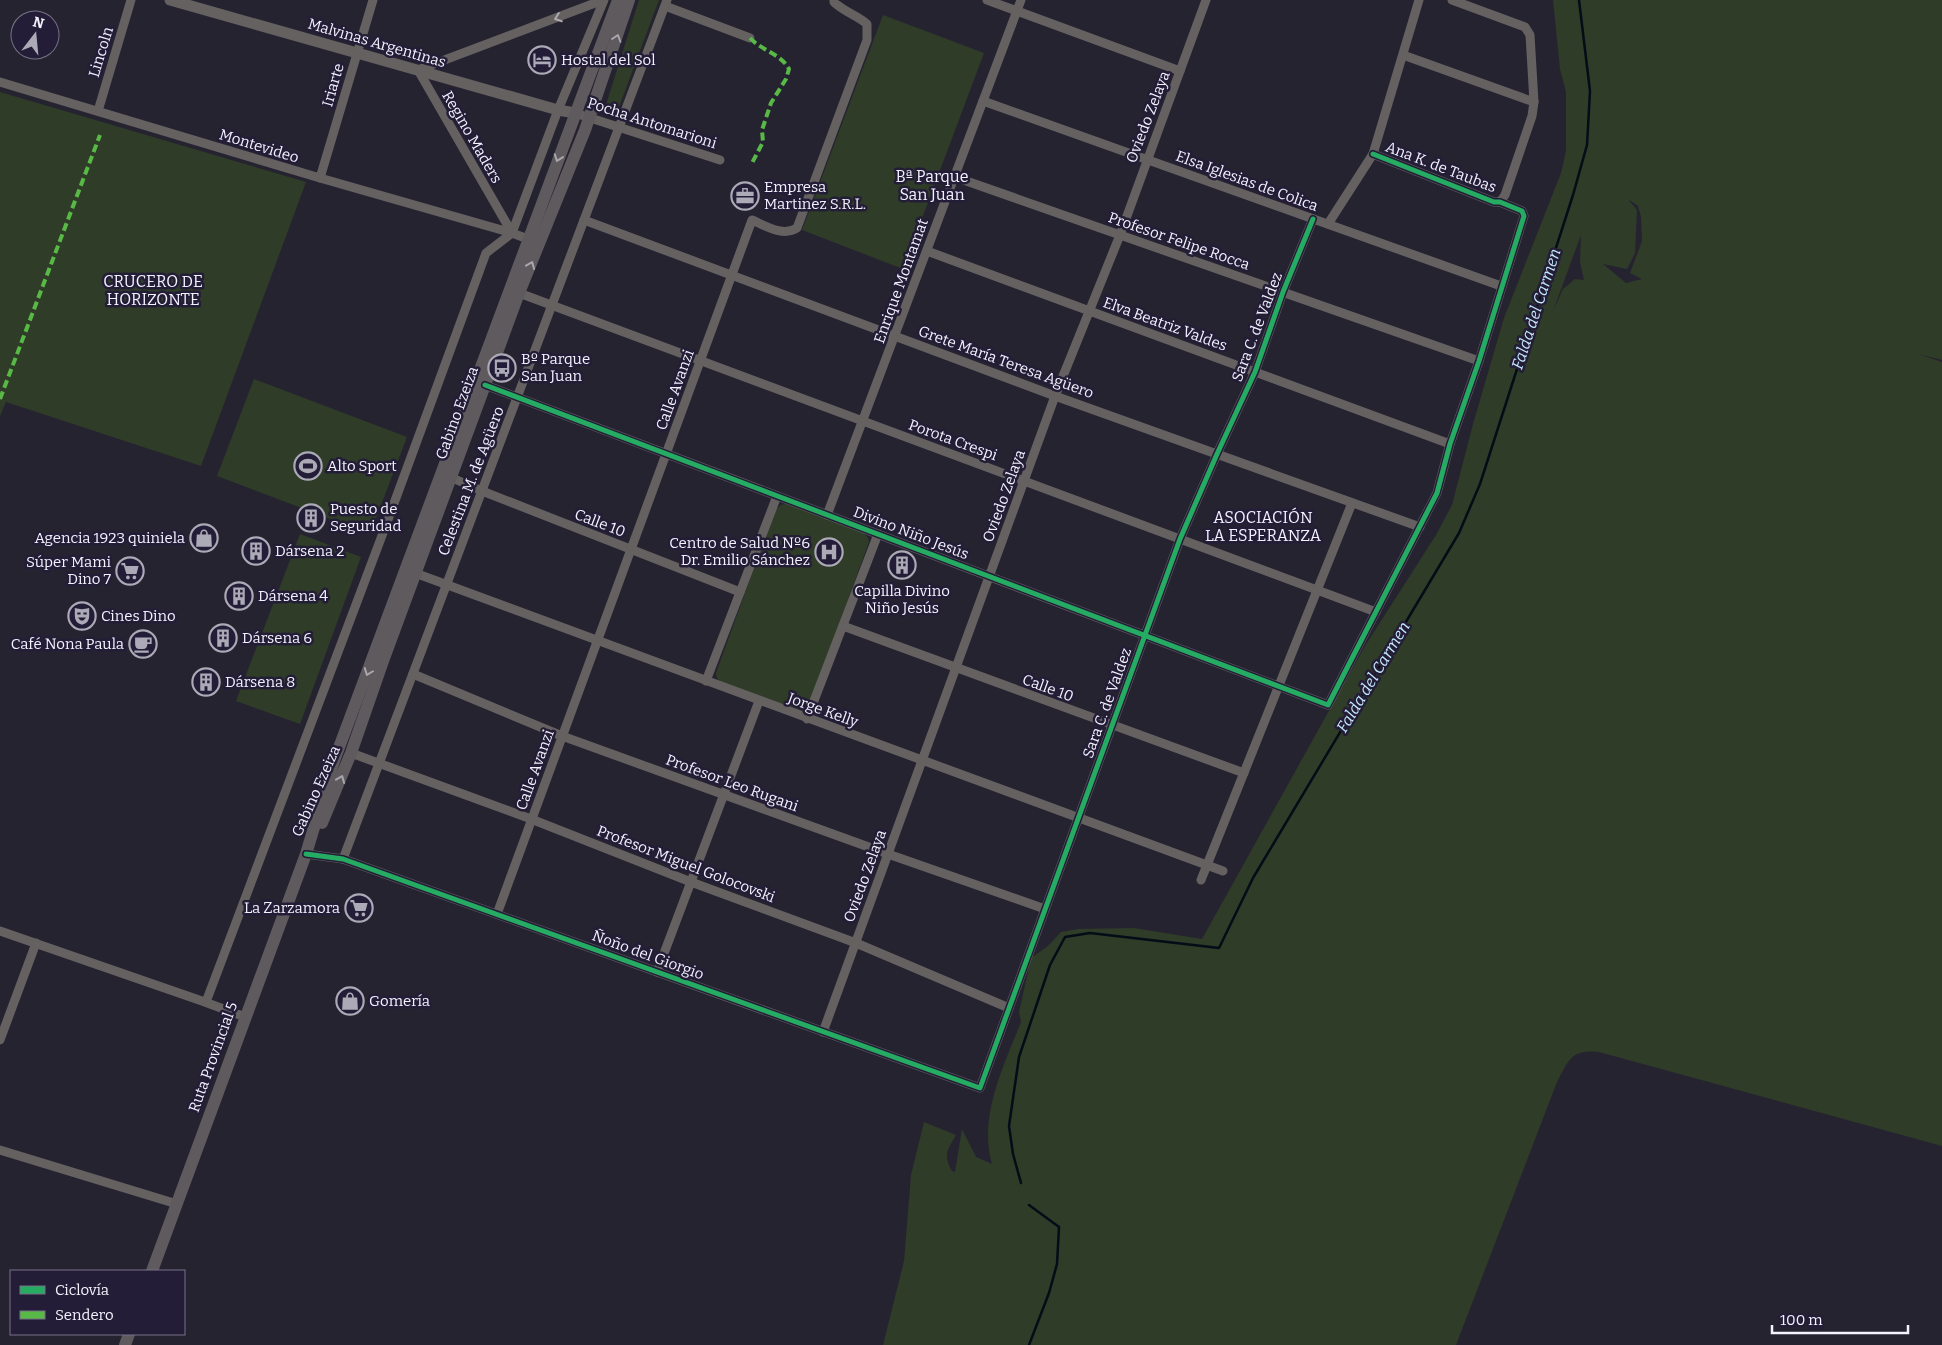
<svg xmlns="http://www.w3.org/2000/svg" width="1942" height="1345" viewBox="0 0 1942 1345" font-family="Bitter,serif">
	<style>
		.green { fill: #2f3c28; fill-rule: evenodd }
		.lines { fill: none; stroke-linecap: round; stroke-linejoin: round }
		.stream { stroke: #030c17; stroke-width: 2.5 }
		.minor { stroke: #656161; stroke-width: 9 }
		.tertiary { stroke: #656161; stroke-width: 11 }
		.secondary { stroke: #5e5a5d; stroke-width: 12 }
		.quiet { stroke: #58b947; stroke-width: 4; stroke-dasharray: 8 4; stroke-linecap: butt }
		.cycleway-casing { stroke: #231d37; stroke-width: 8 }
		.cycleway { stroke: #26ab63; stroke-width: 5 }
		.oneway { stroke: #acaaaf }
		.oneway2 { stroke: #a9a6ad }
		.labels { text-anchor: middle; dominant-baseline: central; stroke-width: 5; stroke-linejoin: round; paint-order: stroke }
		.street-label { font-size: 15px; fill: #f4f2fd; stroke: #231d37 }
		.poi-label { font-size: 15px; fill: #f4f2fd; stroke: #231d37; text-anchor: start }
		.neighbourhood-label { font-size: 16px; fill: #f4f2fd; stroke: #231d37 }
		.water-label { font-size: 16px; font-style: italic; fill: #c6ebfd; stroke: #231d37 }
	</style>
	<rect width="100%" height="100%" fill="#262331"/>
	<g class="green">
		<path d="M639,0H659L616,115L611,117L607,116L604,111Z"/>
		<path d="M1553,0H1942V360L1918,354L1942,362V1146L1599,1052C1571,1049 1569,1060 1557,1082L1456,1345H883L904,1261L911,1175L924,1122L956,1135C947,1150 943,1155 952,1171L955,1172L962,1129L976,1157L992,1164C978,1117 1004,1065 1021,1022L1019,1012L1031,958L1048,946L1061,932L1078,929L1134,928L1202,939L1365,646L1436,535L1452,505L1473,424L1504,318L1561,173L1566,151V92L1560,69ZM1628,199L1638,206L1641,217L1642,241L1630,273L1642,279L1626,283L1603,264L1627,269L1635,253L1637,210ZM1581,235L1580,262L1584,280L1575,279L1563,289L1553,311Z"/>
		<path d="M883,15L984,53L903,269L802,230Z"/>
		<path d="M0,92L306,182L201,466L6,402L0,416Z"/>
		<path d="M254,379L407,437L370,534L217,476Z"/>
		<path d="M788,503L864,533L868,538L869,542L809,706L803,711L799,712L721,683L717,678L716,673L775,510L781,505Z"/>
		<path d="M300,534L361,557L300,724L236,701Z"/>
	</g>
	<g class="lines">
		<g class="stream">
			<path d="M1021,1183L1013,1154L1009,1126L1019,1057L1050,965L1065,937L1090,933L1219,948L1253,878L1459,533L1480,484L1573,195L1587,145L1590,91L1579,0"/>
			<path d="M1029,1205L1059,1227L1057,1264L1049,1293L1029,1345"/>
		</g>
		<g class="minor">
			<path d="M987,0L1180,71"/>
			<path d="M1452,0L1525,27L1530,35L1534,102"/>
			<path d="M665,6L750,38"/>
			<path d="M1403,55L1534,102L1532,116L1505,195L1500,202"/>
			<path d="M0,82L320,178L512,233L528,239"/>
			<path d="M983,101L1501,286"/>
			<path d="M98,111L131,0"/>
			<path d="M575,113L720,160"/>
			<path d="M955,177L1479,361"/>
			<path d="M320,178L373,0"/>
			<path d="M584,220L1055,396L1420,527"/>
			<path d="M1328,224L1373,154L1419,0"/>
			<path d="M512,233L418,70L603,0"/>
			<path d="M927,251L1450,444"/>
			<path d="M519,293L1376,612"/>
			<path d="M485,385L1328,705L1437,493L1450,444L1479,361L1524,216L1522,211L1500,202H1494L1373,154"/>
			<path d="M450,477L482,491L740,592"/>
			<path d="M827,515L1021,0"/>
			<path d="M415,573L1223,871"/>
			<path d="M843,626L1244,773"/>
			<path d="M413,674L562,736L888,854L1045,909"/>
			<path d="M706,681L777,496"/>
			<path d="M807,719L878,534"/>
			<path d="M351,753L531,819L691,882L856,943L1009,1008"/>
			<path d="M306,854L343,859L980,1088L1180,539L1217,454L1255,372L1283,292L1313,219"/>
			<path d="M343,859L667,0"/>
			<path d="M1201,880L1352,503"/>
			<path d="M497,914L752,220C766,226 783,237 797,228L867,40V24C857,15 844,12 834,2V0"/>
			<path d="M0,931L202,1001L245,1017"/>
			<path d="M657,972L759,701"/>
			<path d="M206,1002L389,517L486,253L512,233L558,110L604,0"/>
			<path d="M823,1032L1055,396L1120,235L1206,0"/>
			<path d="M0,1040L36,943"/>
			<path d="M0,1150L177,1204"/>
		</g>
		<path class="tertiary" d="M170,0L558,110L575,113"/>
		<g class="secondary">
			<path d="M322,823L351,753L383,661L519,293L585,130L629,0"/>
			<path d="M152,1271L306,854L334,761L618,0"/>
			<path d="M125,1345L129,1334"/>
		</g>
		<g class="quiet">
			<path d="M750,38C761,50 781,54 789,69L786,79L771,103L762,130L763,142L752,163"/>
			<path d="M0,399L100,135"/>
		</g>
		<g class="cycleway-casing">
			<g id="cycleway">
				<path d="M485,385L1328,705L1437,493L1450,444L1479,361L1524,216L1522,211L1500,202H1494L1373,154"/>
				<path d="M306,854L343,859L980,1088L1180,539L1217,454L1255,372L1283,292L1313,219"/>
			</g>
		</g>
		<use href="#cycleway" class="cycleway"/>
	</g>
	<defs><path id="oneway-chevron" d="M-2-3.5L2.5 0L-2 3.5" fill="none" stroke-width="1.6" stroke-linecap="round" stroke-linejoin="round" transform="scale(1.25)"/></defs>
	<use class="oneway" href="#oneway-chevron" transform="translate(558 18) rotate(160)"/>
	<g class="oneway2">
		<use href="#oneway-chevron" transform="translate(617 38) rotate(-72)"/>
		<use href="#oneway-chevron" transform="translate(558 158) rotate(110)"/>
		<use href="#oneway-chevron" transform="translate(531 265) rotate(-68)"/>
		<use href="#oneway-chevron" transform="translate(368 672) rotate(111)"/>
		<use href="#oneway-chevron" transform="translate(341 779) rotate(-68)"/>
	</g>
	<defs>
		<g id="hotel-ring" transform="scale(1.4375)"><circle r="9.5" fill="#231d37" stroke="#acaab6" stroke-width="1.5"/><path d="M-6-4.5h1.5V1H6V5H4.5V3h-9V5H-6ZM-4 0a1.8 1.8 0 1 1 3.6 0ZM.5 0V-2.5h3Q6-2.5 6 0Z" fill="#acaab6"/></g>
		<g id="office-ring" transform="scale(1.4375)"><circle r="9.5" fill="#231d37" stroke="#acaab6" stroke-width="1.5"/><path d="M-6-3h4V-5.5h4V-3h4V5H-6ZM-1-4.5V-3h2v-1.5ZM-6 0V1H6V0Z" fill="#acaab6"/></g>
		<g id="bus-ring" transform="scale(1.4375)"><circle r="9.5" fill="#231d37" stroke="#acaab6" stroke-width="1.5"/><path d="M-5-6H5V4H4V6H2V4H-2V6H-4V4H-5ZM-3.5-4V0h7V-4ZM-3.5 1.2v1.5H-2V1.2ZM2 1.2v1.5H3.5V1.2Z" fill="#acaab6"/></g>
		<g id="stadium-ring" transform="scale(1.4375)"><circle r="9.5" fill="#231d37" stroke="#acaab6" stroke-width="1.5"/><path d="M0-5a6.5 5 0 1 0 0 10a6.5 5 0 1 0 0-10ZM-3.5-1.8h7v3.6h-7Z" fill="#acaab6"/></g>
		<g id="building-ring" transform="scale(1.4375)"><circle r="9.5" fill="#231d37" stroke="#acaab6" stroke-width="1.5"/><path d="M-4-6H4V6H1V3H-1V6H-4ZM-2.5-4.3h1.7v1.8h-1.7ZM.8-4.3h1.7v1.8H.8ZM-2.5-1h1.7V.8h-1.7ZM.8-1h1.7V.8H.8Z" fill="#acaab6"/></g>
		<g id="shop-ring" transform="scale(1.4375)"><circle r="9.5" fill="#231d37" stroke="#acaab6" stroke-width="1.5"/><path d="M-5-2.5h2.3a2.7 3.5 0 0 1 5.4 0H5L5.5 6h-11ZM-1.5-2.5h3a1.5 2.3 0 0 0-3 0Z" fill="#acaab6"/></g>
		<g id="hospital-ring" transform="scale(1.4375)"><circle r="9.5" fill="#231d37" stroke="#acaab6" stroke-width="1.5"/><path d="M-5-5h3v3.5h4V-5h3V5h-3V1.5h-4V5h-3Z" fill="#acaab6"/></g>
		<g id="supermarket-ring" transform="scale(1.4375)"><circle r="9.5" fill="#231d37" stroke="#acaab6" stroke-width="1.5"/><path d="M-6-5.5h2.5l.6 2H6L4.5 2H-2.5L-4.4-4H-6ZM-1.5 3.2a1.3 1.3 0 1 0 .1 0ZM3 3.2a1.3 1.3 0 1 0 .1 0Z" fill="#acaab6"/></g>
		<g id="theatre-ring" transform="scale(1.4375)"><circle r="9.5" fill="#231d37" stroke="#acaab6" stroke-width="1.5"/><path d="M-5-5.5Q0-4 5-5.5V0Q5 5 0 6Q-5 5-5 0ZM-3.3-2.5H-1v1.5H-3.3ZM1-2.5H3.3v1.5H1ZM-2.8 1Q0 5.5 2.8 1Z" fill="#acaab6"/></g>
		<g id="cafe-ring" transform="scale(1.4375)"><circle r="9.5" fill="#231d37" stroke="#acaab6" stroke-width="1.5"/><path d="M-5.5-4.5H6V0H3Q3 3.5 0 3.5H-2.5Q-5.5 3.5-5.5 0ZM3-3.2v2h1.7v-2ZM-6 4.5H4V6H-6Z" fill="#acaab6"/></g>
	</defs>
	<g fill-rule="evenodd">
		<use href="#hotel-ring" x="542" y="60"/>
		<use href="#office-ring" x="745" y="196"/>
		<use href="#bus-ring" x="502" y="368"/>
		<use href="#stadium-ring" x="308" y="466"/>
		<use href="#building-ring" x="311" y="518"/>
		<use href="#shop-ring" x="204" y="538"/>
		<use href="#building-ring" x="256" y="551"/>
		<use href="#hospital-ring" x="829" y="552"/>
		<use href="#building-ring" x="902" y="565"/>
		<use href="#supermarket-ring" x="130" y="571"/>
		<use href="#building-ring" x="239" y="596"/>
		<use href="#theatre-ring" x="82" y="616"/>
		<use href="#building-ring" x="223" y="638"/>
		<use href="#cafe-ring" x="143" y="644"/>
		<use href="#building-ring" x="206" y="682"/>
		<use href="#supermarket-ring" x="359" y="908"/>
		<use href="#shop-ring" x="350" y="1001"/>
	</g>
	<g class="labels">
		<g class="street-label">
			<text transform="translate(377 43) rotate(16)">Malvinas Argentinas</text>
			<text transform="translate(101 52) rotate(-73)">Lincoln</text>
			<text transform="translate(333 85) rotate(-74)">Iriarte</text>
			<text transform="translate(1148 117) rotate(-69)">Oviedo Zelaya</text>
			<text transform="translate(652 123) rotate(18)">Pocha Antomarioni</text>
			<text transform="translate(472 137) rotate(60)">Regino Maders</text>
			<text transform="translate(259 146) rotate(17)">Montevideo</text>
			<text transform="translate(1441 167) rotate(21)">Ana K. de Taubas</text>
			<text transform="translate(1247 181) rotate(20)">Elsa Iglesias de Colica</text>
			<text transform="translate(1179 241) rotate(19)">Profesor Felipe Rocca</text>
			<text transform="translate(901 281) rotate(-70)">Enrique Montamat</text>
			<text transform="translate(1165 324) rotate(20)">Elva Beatriz Valdes</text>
			<text transform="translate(1257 327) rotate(-69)">Sara C. de Valdez</text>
			<text transform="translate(1006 362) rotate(20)">Grete María Teresa Agüero</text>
			<text transform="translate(675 390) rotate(-70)">Calle Avanzi</text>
			<text transform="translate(457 413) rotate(-70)">Gabino Ezeiza</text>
			<text transform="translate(953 440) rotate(20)">Porota Crespi</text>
			<text transform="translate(471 481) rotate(-69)">Celestina M. de Agüero</text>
			<text transform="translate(1004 496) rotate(-70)">Oviedo Zelaya</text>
			<text transform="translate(600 523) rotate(21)">Calle 10</text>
			<text transform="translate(911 533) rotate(21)">Divino Niño Jesús</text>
			<text transform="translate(1048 688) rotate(20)">Calle 10</text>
			<text transform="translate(1107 703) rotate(-70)">Sara C. de Valdez</text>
			<text transform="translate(823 710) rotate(20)">Jorge Kelly</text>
			<text transform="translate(535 770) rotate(-70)">Calle Avanzi</text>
			<text transform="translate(732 783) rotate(20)">Profesor Leo Rugani</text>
			<text transform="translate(316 791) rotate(-66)">Gabino Ezeiza</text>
			<text transform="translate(686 864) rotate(21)">Profesor Miguel Golocovski</text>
			<text transform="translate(865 876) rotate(-70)">Oviedo Zelaya</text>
			<text transform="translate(648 955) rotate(20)">Ñoño del Giorgio</text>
			<text transform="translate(213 1057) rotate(-70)">Ruta Provincial 5</text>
		</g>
		<g class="poi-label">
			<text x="561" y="60">Hostal del Sol</text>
			<text x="764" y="187">Empresa<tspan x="764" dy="17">Martinez S.R.L.</tspan></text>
			<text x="521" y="359">Bº Parque<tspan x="521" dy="17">San Juan</tspan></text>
			<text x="327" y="466">Alto Sport</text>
			<text x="330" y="509">Puesto de<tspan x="330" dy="17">Seguridad</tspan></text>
			<text x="185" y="538" text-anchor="end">Agencia 1923 quiniela</text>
			<text x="810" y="543" text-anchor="end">Centro de Salud Nº6<tspan x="810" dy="17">Dr. Emilio Sánchez</tspan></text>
			<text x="275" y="551">Dársena 2</text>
			<text x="111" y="562" text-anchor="end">Súper Mami<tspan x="111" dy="17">Dino 7</tspan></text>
			<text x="902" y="591" text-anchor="middle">Capilla Divino<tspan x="902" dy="17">Niño Jesús</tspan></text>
			<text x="258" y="596">Dársena 4</text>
			<text x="101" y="616">Cines Dino</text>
			<text x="242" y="638">Dársena 6</text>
			<text x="124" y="644" text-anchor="end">Café Nona Paula</text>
			<text x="225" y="682">Dársena 8</text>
			<text x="340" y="908" text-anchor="end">La Zarzamora</text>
			<text x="369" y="1001">Gomería</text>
		</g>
		<g class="neighbourhood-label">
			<text x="932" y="176">Bª Parque<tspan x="932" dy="18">San Juan</tspan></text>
			<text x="153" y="281">CRUCERO DE<tspan x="153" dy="18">HORIZONTE</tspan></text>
			<text x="1263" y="517">ASOCIACIÓN<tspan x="1263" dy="18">LA ESPERANZA</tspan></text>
		</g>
		<g class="water-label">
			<text transform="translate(1536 309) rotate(-72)">Falda del Carmen</text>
			<text transform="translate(1373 677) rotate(-59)">Falda del Carmen</text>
		</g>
	</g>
	<rect x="10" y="1270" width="175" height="65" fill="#231d37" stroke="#777286"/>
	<rect x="20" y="1286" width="25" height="8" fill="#26ab63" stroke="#777286"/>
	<text x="55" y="1295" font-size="15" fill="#f4f2fd">Ciclovía</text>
	<rect x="20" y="1311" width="25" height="8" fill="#58b947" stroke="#777286"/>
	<text x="55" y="1320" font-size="15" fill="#f4f2fd">Sendero</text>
	<g transform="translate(35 35) rotate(16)"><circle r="24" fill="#231d37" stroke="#777286"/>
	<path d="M0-4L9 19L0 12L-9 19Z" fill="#acaab6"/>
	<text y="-8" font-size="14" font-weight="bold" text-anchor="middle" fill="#f4f2fd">N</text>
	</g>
	<path d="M1772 1325v8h136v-8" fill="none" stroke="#f4f2fd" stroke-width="2.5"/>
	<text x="1780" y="1325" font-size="15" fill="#f4f2fd" stroke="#231d37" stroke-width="4" paint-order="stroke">100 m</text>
</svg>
